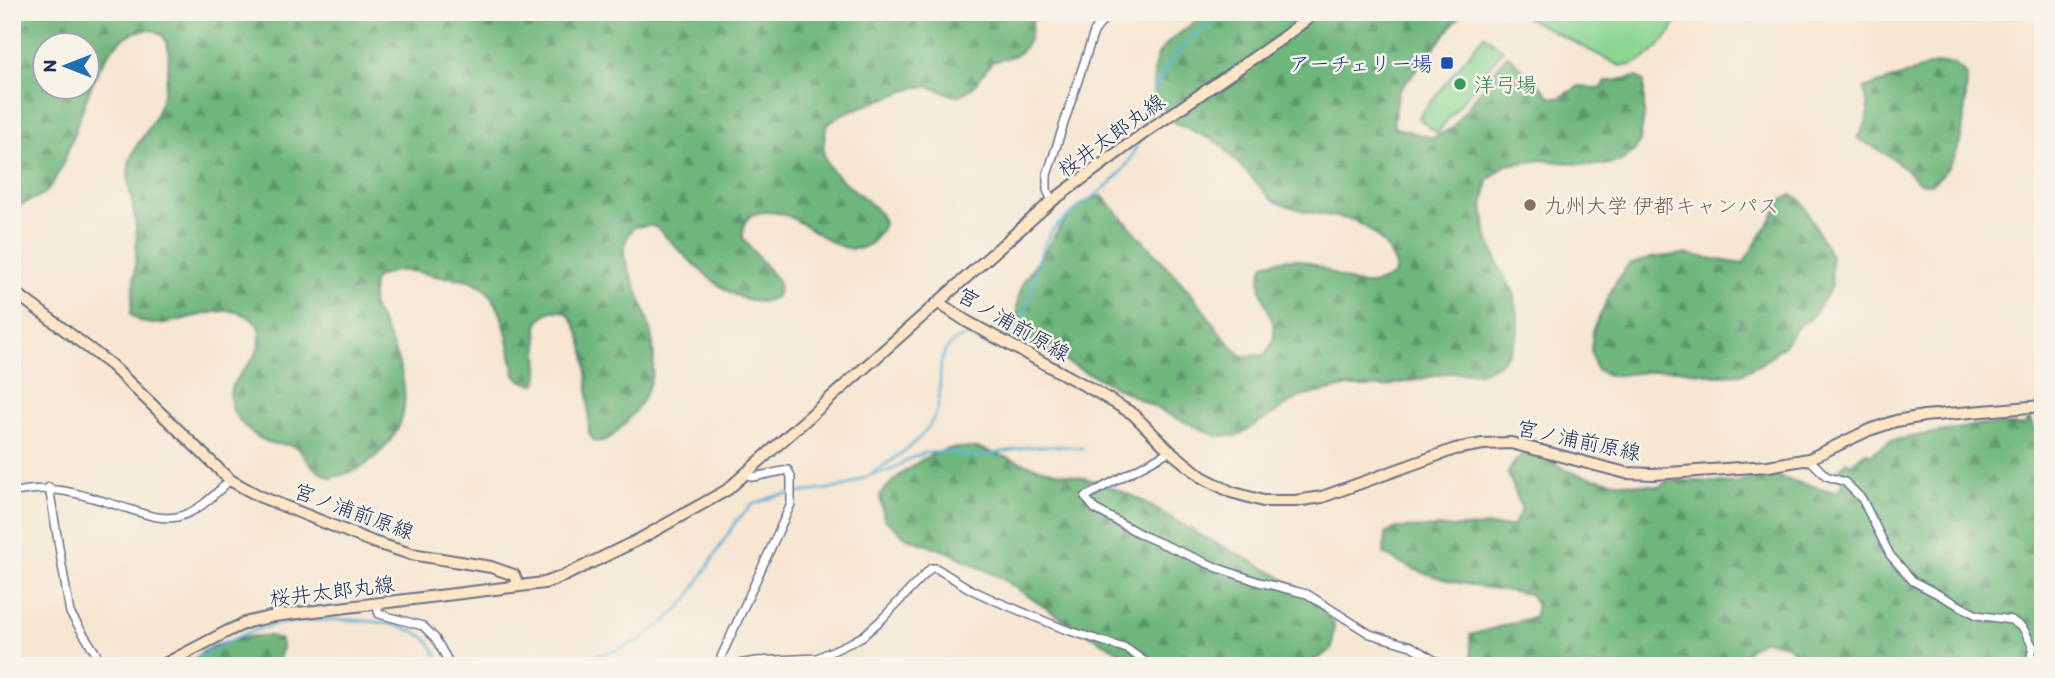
<svg xmlns="http://www.w3.org/2000/svg" width="2055" height="678" viewBox="0 0 2055 678" font-family="Itim,'Klee One',sans-serif">
	<style>
		.forest { fill: url(#forest-firs); stroke: #44726d; stroke-width: 2; fill-rule: evenodd }
		.garden { fill: #89d592; stroke: #528278; stroke-width: 2 }
		.lines { fill: none; stroke-linecap: round; stroke-linejoin: round }
		.stream { stroke: #58b4d6; stroke-width: 2.5 }
		.street-casing { stroke: #686f87; stroke-width: 10 }
		.secondary-casing { stroke: #686f87; stroke-width: 14 }
		.street { stroke: #fff; stroke-width: 7 }
		.secondary { stroke: #fde5c5; stroke-width: 10 }
		.transit-dot { fill: #1a4fb4; stroke: #f7f3e8; stroke-width: 2.5 }
		.leisure-dot { fill: #2e9e5b; stroke: #f7f3e8; stroke-width: 2.5 }
		.education-dot { fill: #8d6e63; stroke: #f7f3e8; stroke-width: 2.5 }
		.labels { text-anchor: middle; dominant-baseline: central; stroke-width: 5; stroke-linejoin: round; paint-order: stroke }
		.transit-label { font-size: 21px; fill: #164399; stroke: #f7f3e8; text-anchor: end }
		.leisure-label { font-size: 21px; fill: #27864d; stroke: #f7f3e8; text-anchor: start }
		.street-label { font-size: 21px; fill: #1b2f5e; stroke: #f7f3e8 }
		.education-label { font-size: 21px; fill: #785e54; stroke: #f7f3e8; text-anchor: start }
	</style>
	<defs>
		<pattern id="forest-firs" width="22" height="20" patternUnits="userSpaceOnUse" patternTransform="scale(1.75)"><rect width="22" height="20" fill="#6eb67c"/><path d="M5 1l3.5 6h-7zM16 11l3.5 6h-7z" fill="#5a9469"/></pattern>
	</defs>
	<rect width="100%" height="100%" fill="#f7f3e8"/>
	<filter id="ink" filterUnits="userSpaceOnUse"><feTurbulence type="fractalNoise" baseFrequency=".0143" numOctaves="2"/><feDisplacementMap in="SourceGraphic" scale="14" xChannelSelector="R" yChannelSelector="G"/><feConvolveMatrix kernelMatrix="1 2 1 2 8 2 1 2 1" color-interpolation-filters="sRGB"/></filter>
	<filter id="wash" filterUnits="userSpaceOnUse"><feTurbulence type="fractalNoise" baseFrequency=".00686" numOctaves="4" result="noise"/><feDisplacementMap in="SourceGraphic" scale="28" xChannelSelector="R" yChannelSelector="G"/><feGaussianBlur stdDeviation="1.57" result="paint"/><feColorMatrix in="noise" values="0 0 0 0 0 0 0 0 0 0 0 0 0 0 0 0 0 1.4 0 .05"/><feComposite in="paint" operator="in"/></filter>
	<g filter="url(#wash)">
		<rect width="100%" height="100%" fill="#f6e6d2"/>
		<g class="forest">
			<path d="M12,12H1034C1029,48 1028,54 992,62L973,87L961,95L955,96L931,87H917L844,113L826,126C825,137 821,149 825,159C835,184 881,202 884,224C860,275 825,235 794,219C782,212 752,206 745,223C743,227 743,234 743,239L779,282L778,295C742,324 681,250 657,228L650,225L634,227C628,235 624,241 624,251C624,263 632,277 636,287C656,340 667,378 625,423C616,433 607,444 594,441L589,433C587,395 593,344 567,313C553,307 541,313 537,327L539,376L536,384C527,384 521,381 515,375C508,344 505,291 469,280C457,277 443,278 431,275C410,270 391,267 373,281C373,288 371,296 372,303C374,312 382,323 386,332C403,367 416,410 389,442C370,465 360,471 331,478C325,474 318,471 313,467C307,461 302,451 295,447C288,443 280,445 274,444C258,440 240,425 233,410C231,404 229,395 231,389C238,370 259,361 260,339C260,331 260,326 253,320C218,291 157,345 131,314C133,286 138,256 136,228C135,207 126,186 129,165C132,148 144,137 152,123C162,105 185,31 150,30C87,28 80,155 46,192C38,199 22,204 12,208V99L19,86V81L12,76ZM46,46H88V88H46Z"/>
			<path d="M1204,12H1463L1398,92L1393,127L1433,138L1452,128L1507,55L1537,82L1550,97L1559,98L1579,86L1601,89L1606,82L1636,77L1644,81V116L1640,140L1634,151L1621,161L1606,165H1588L1541,160L1506,165L1488,180L1483,205L1486,232L1500,269L1513,291L1518,314V333L1510,351L1499,364L1483,372L1448,373L1382,387H1344L1300,397L1237,436H1217L1174,417L1035,346L1018,326L1017,303L1023,283L1062,224L1080,205L1091,199L1102,196L1190,292L1225,339L1242,356L1264,355C1267,350 1272,346 1273,341C1280,315 1250,296 1264,264C1272,262 1282,259 1291,259C1331,261 1354,304 1395,274V263L1385,245L1370,230L1353,220L1304,211L1273,201L1219,143L1174,122L1153,94C1154,84 1153,70 1156,60C1163,39 1192,29 1204,12Z"/>
			<path d="M1944,63L1954,64L1967,76C1964,116 1967,159 1931,184L1920,183L1894,159L1857,138C1871,118 1870,113 1864,89L1932,65Z"/>
			<path d="M1792,195L1801,200L1831,256L1832,286L1811,319L1801,323L1784,345L1762,363L1741,374L1715,375L1673,369L1609,376L1596,369L1591,351L1593,331L1613,287L1628,265L1651,258L1685,254L1743,264L1783,200Z"/>
			<path d="M2029,418L2043,448V666H1809L1787,645L1764,640L1750,648L1735,666H1472L1470,635L1534,617L1537,606L1530,594C1475,586 1432,583 1384,554L1385,534L1396,528L1513,526L1522,510L1508,473C1513,463 1522,450 1536,452C1547,454 1558,467 1569,471C1598,482 1629,483 1660,487L1668,480L1735,483L1766,474L1835,492L1843,487L1839,469L1847,461L1851,464L1862,455L1861,459L1866,452L1870,455L1890,441L1977,425H2024Z"/>
			<path d="M978,448L1035,467L1096,481L1137,498L1200,535L1271,571L1314,599L1334,624L1332,649L1314,661L1295,664L1149,666L1118,651L1064,620L999,577L949,552L907,538L884,519L880,495C896,476 924,454 949,449C958,447 969,448 978,448Z"/>
			<path d="M255,636H271L281,640L282,649L277,666H187C206,644 228,640 255,636Z"/>
		</g>
		<g class="garden">
			<path d="M1516,12H1681C1672,35 1647,67 1620,66Z"/>
			<path d="M1484,35L1503,50L1437,133L1418,118Z"/>
		</g>
		<g class="lines">
			<g class="stream">
				<path d="M1141,130C1149,100 1164,64 1187,42C1199,31 1215,22 1228,12"/>
				<path d="M1005,338C1043,306 1026,268 1052,231C1057,224 1065,219 1072,213C1099,192 1127,177 1137,143"/>
				<path d="M870,475C894,458 924,442 936,413C947,385 926,347 968,336L992,348L1000,342"/>
				<path d="M183,666C207,654 231,638 256,630C296,617 384,614 421,635C432,641 436,655 442,666"/>
				<path d="M560,666L570,661L615,651L643,638L668,619L687,600L736,521L753,504L776,496L844,487L870,475L891,470L911,458L924,453L943,452L979,457L1027,447L1058,446L1082,448"/>
			</g>
		</g>
	</g>
	<g filter="url(#ink)">
		<g class="lines">
			<g class="street-casing">
				<g id="street">
					<path d="M1052,201L1047,190V175L1094,32L1110,12"/>
					<path d="M1170,451L1085,497L1095,509L1142,535L1218,568L1259,582L1307,594L1370,634L1411,646L1444,666"/>
					<path d="M1809,459L1826,476L1845,482L1862,499L1890,555L1913,581L1977,615L2011,620L2023,628L2033,647L2029,666"/>
					<path d="M49,487L70,613L104,666"/>
					<path d="M12,493C55,482 88,497 129,509C144,514 160,520 177,517C199,512 214,495 230,480"/>
					<path d="M376,604L379,614L423,626L435,638L451,666"/>
					<path d="M724,666L721,657L791,504V477L788,470L753,477L746,474"/>
					<path d="M727,666L756,661L817,658L852,642L863,636L881,620L931,568H936L970,589L996,601L1064,629L1127,649L1151,666"/>
				</g>
			</g>
			<g class="secondary-casing">
				<g id="secondary">
					<path d="M12,290L111,365L230,480L259,496L373,542L411,554L491,567L514,575L518,586"/>
					<path d="M939,303L966,321L1095,391L1133,414L1170,451L1202,477L1231,492L1263,501H1295L1322,497L1455,449L1483,444L1511,443L1626,473L1654,474L1768,466L1809,459L1869,430L1896,421L1924,416L2043,406"/>
					<path d="M161,666L230,630L248,622L274,616L544,583L564,576L640,539L727,490L1052,201L1147,131L1281,39L1316,12"/>
				</g>
			</g>
			<use href="#street" class="street"/>
			<use href="#secondary" class="secondary"/>
		</g>
	</g>
	<rect class="transit-dot" x="1440" y="56" width="14" height="14" rx="3.5"/>
	<circle class="leisure-dot" cx="1460" cy="84" r="7"/>
	<circle class="education-dot" cx="1530" cy="205" r="7"/>
	<g class="labels">
		<g class="transit-label">
			<text x="1433" y="63">アーチェリー場</text>
		</g>
		<g class="leisure-label">
			<text x="1474" y="84">洋弓場</text>
		</g>
		<g class="street-label">
			<text transform="translate(1111 135) rotate(-36)">桜井太郎丸線</text>
			<text transform="translate(1014 324) rotate(30)">宮ノ浦前原線</text>
			<text transform="translate(1579 440) rotate(12)">宮ノ浦前原線</text>
			<text transform="translate(354 511) rotate(20)">宮ノ浦前原線</text>
			<text transform="translate(332 591) rotate(-7)">桜井太郎丸線</text>
		</g>
		<g class="education-label">
			<text x="1544" y="205">九州大学 伊都キャンパス</text>
		</g>
	</g>
	<rect width="2055" height="678" fill="none" stroke="#f7f3e8" stroke-width="42"/>
	<g transform="translate(66 66) rotate(270)"><circle r="33" fill="#f7f3e8" stroke="#9fa5b1" stroke-width="2"/>
	<path d="M0-5L12 26L0 18L-12 26Z" fill="#1f6fb2"/>
	<text y="-10" font-size="19" font-weight="bold" text-anchor="middle" fill="#1b2f5e">N</text>
	</g>
</svg>
